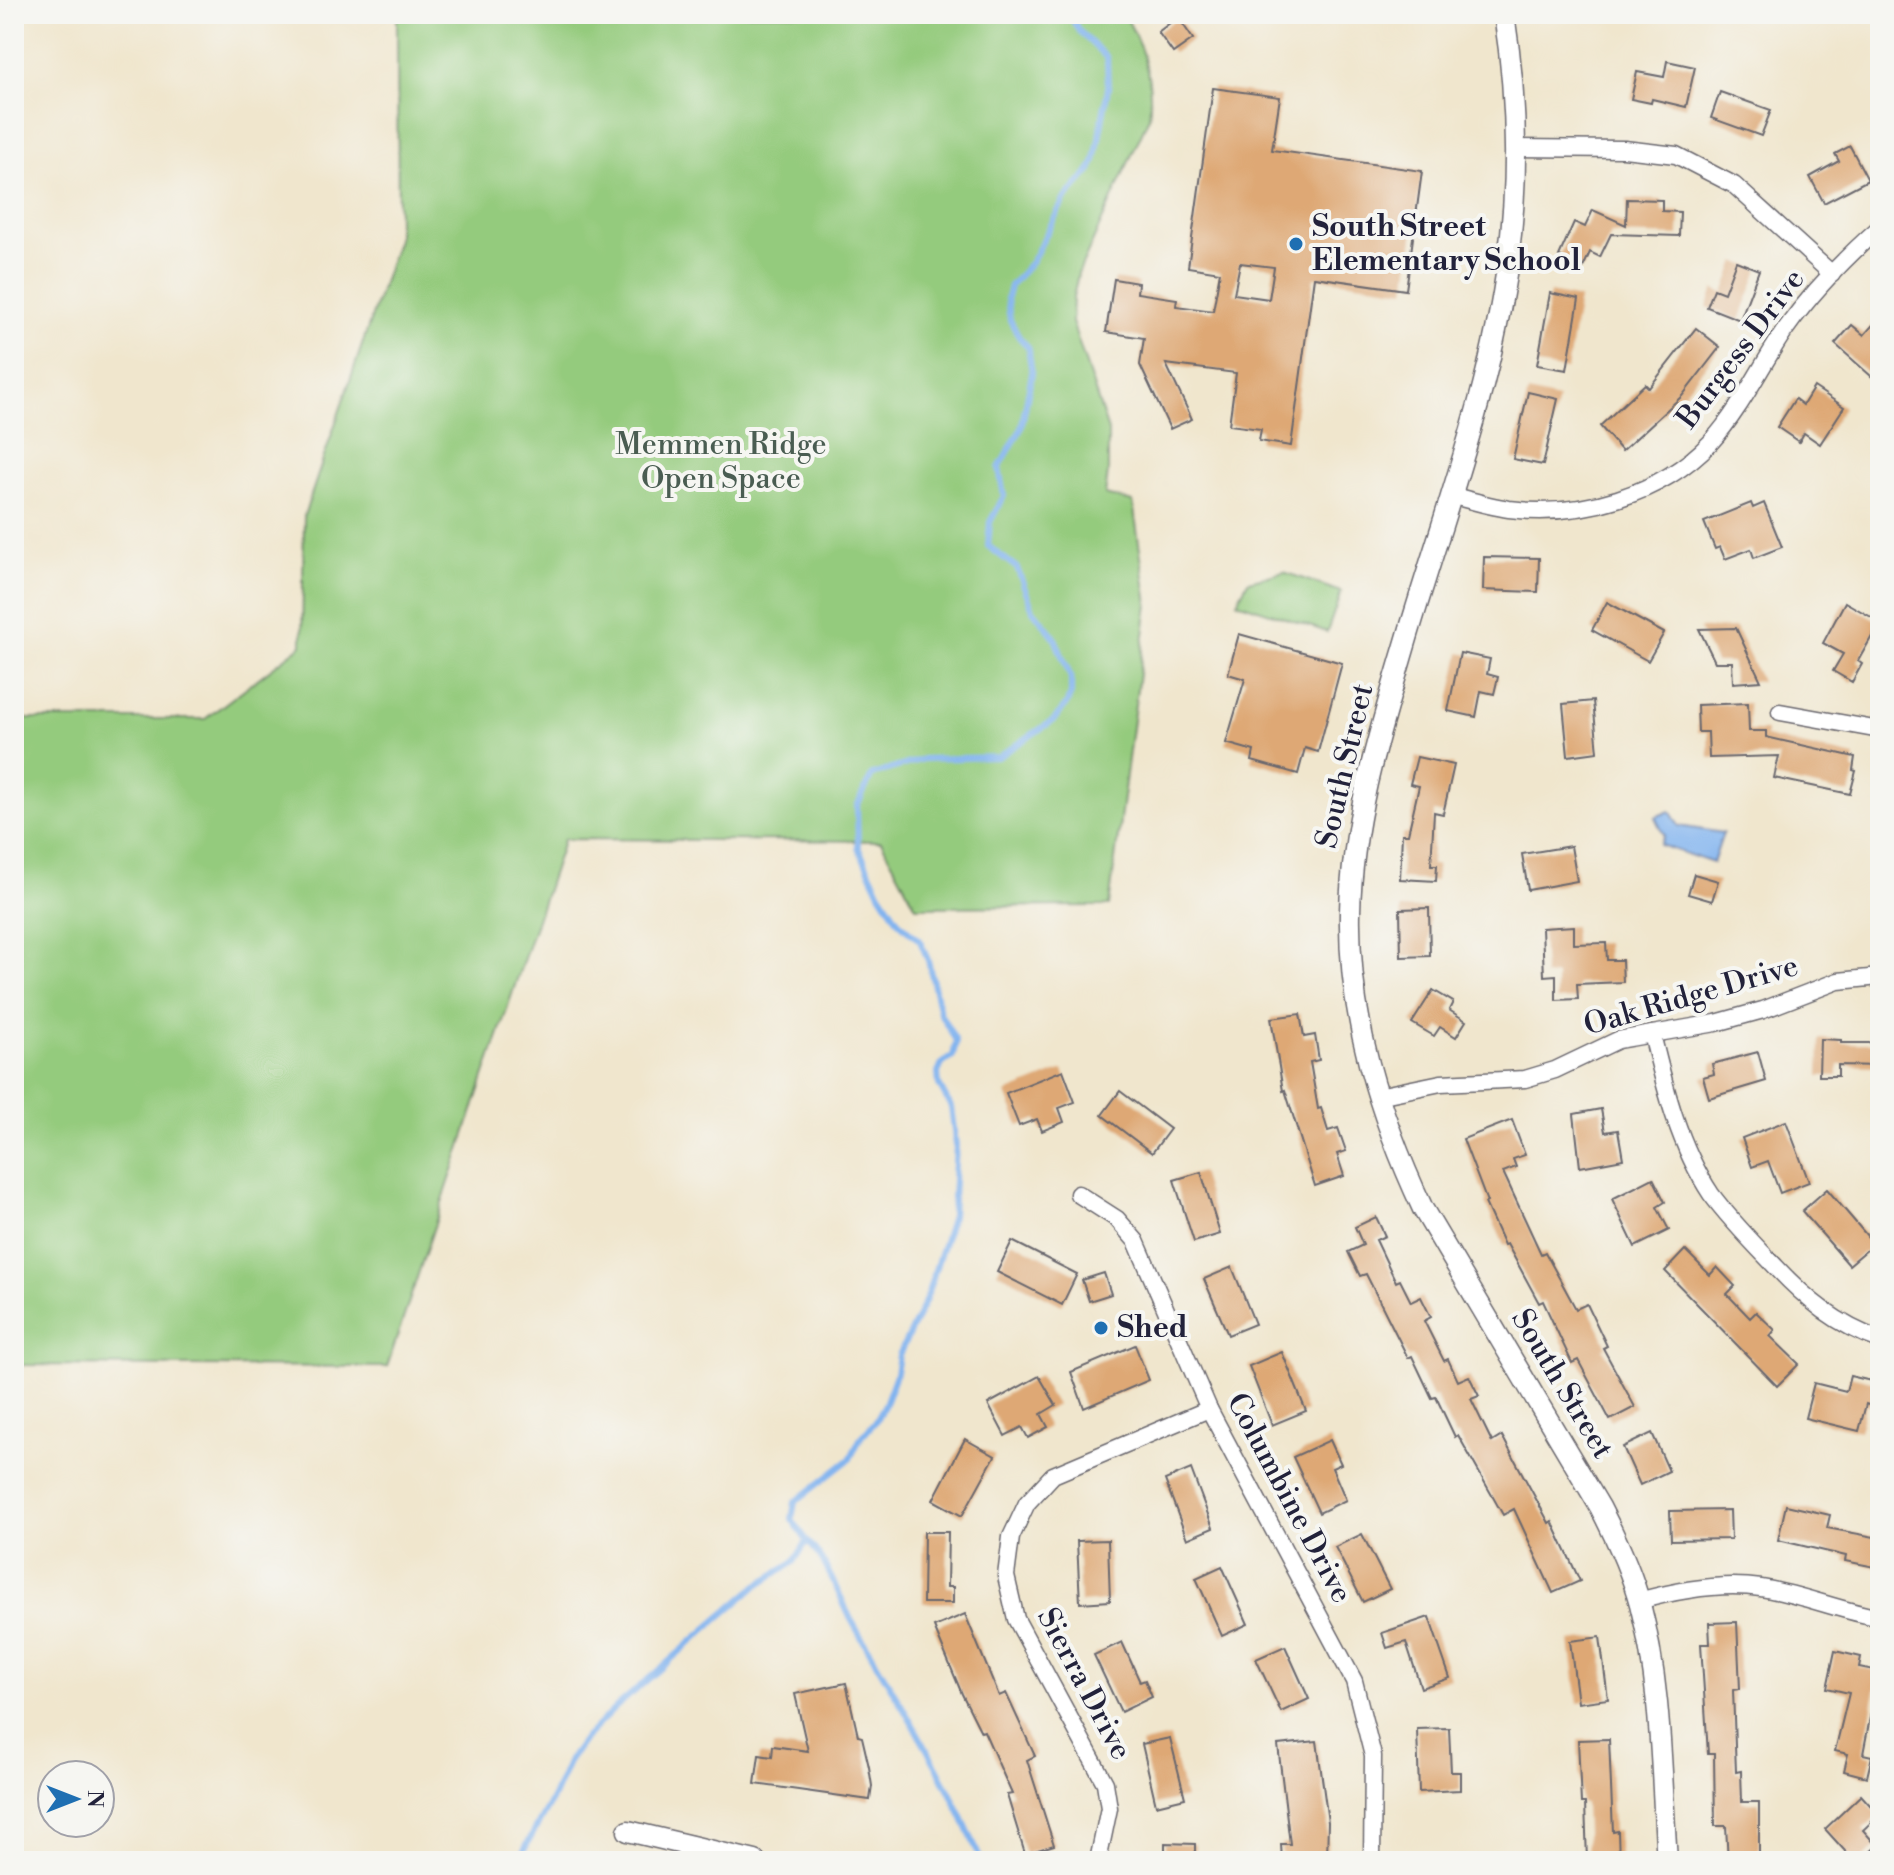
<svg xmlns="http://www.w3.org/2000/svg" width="1894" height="1875" viewBox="0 0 1894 1875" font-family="'Libre Bodoni',serif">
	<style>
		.green { fill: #94cb7d; stroke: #5b765c; stroke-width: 2 }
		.water { fill: #82b4ef; stroke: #526b95; stroke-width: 2 }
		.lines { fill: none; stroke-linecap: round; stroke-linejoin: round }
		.stream { stroke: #82b4ef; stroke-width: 6 }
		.building { fill: #dea874; fill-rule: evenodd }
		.minor-casing { stroke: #6a676e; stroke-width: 19 }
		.tertiary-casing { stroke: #6a676e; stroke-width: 23 }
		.minor { stroke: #fff; stroke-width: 16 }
		.tertiary { stroke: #fff; stroke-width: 20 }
		.poi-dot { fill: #1f6fb2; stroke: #f6f6f2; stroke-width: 3 }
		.labels { text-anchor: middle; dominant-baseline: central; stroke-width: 8; stroke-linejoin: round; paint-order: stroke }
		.poi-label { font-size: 30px; font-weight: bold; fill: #22223b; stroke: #f6f6f2; text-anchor: start }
		.street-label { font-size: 30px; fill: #22223b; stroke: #f6f6f2 }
		.park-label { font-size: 30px; fill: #4a5d52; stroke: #f6f6f2 }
	</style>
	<rect width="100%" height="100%" fill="#f6f6f2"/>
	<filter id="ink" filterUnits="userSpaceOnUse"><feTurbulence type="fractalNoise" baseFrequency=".0125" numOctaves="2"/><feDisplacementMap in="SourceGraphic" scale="16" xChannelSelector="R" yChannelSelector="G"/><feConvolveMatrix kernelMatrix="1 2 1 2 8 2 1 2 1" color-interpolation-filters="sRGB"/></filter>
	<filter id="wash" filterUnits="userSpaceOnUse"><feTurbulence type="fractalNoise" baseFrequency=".006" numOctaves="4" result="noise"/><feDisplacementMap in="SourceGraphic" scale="32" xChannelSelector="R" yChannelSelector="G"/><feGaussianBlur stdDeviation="1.8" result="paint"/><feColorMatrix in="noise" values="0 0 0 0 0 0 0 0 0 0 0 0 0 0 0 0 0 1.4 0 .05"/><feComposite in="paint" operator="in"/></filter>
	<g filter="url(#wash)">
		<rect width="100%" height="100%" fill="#f0e6cd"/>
		<g class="green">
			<path d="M397,14H1124C1143,46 1154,80 1149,117L1078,274L1073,298L1072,322L1108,431V473L1105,495L1133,502L1148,604L1109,906L916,907L881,841L564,839L387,1367L14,1365V719H205L302,645L304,516L398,239Z"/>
			<path d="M1284,572L1341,592L1327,632L1237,602L1248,581Z"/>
		</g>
		<path class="water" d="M1670,811L1679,826L1723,833L1713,863L1660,845L1664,835L1655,817Z"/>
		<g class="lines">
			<g class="stream">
				<path d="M807,1541C826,1558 839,1597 852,1621C897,1700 948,1776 981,1861"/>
				<path d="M518,1861L553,1797L569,1760L585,1738L616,1707L756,1586L794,1562L807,1541L792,1519L795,1502L850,1459L860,1439L875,1422L885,1404L896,1374L899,1355L926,1299L952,1216L956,1145L951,1107L939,1085L938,1073L942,1064L953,1056L956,1041L940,1013L928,960L920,941L899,922L880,893L858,847L857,806L872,775L923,759L998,757L1054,720L1066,705L1071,694V678L1054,636L1033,610L1017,568L988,546L990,522L1004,496L999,468L1021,429L1032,373L1028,347L1019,337L1010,320L1007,298L1010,286L1032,261L1064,200L1091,170L1095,161L1108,88L1107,58L1079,31L1069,14"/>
			</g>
		</g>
		<g id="blocks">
			<g class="building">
				<path d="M1178,17L1193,39L1173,53L1158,32Z"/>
				<path d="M1667,61L1695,67L1686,107L1652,99L1651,103L1631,99L1637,72L1664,77Z"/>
				<path d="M1213,88L1280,97L1272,150L1422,171L1406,290L1314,277L1291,446L1259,441L1261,429L1229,425L1236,373L1166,364L1192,419L1170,429L1140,365L1144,338L1106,332L1114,279L1138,283L1137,293L1177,299L1176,306L1213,311L1220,272L1188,267ZM1240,263L1274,267L1269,299L1234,294Z"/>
				<path d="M1720,92L1771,110L1761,136L1711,118Z"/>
				<path d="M1850,146L1868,180L1824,203L1810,177L1839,161L1835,154Z"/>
				<path d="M1627,199L1662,200V211L1680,212L1679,236L1611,234L1600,257L1590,252L1583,268L1559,256L1574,222L1585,227L1593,210L1626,225Z"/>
				<path d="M1736,261L1759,270L1740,320L1707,307L1714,289L1724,293Z"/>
				<path d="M1550,293L1579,299L1567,370L1537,365Z"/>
				<path d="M1880,317V384L1835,344L1852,325L1864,335Z"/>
				<path d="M1696,328L1720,347L1682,396L1622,451L1600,426L1645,384L1649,388Z"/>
				<path d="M1814,387L1844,407L1820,444L1804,433L1799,442L1777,427L1795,399L1803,405Z"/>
				<path d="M1528,392L1558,399L1543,465L1513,459Z"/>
				<path d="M1751,503L1753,508L1764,503L1782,547L1754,558L1751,549L1725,559L1720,547L1715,549L1704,522Z"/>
				<path d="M1484,557L1539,558L1538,592L1483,590Z"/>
				<path d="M1607,602L1664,633L1648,661L1592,630Z"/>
				<path d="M1845,602L1880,622L1858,661L1862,664L1852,682L1833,671L1843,654L1823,643Z"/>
				<path d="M1736,628L1761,681L1733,683L1732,662H1715L1699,629Z"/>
				<path d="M1239,634L1342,663L1318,752L1305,748L1298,774L1252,761L1254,751L1226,743L1245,679L1228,674Z"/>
				<path d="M1460,653L1490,659L1487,674L1498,677L1494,694L1481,691L1476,717L1448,711Z"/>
				<path d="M1593,701L1598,752L1568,756L1563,704Z"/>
				<path d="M1748,703L1749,731H1766V737L1855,757L1853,770L1856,771L1850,794L1774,778L1779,756L1709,758L1708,732H1698L1697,705Z"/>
				<path d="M1417,757L1454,765L1443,814L1434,812L1431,865H1437L1436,881L1400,879L1402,834H1408L1419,786L1410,784Z"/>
				<path d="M1571,846L1577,881L1528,890L1522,854Z"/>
				<path d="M1694,874L1718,881L1712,901L1688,894Z"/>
				<path d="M1429,908L1430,956L1401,957L1400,909Z"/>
				<path d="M1574,926V944L1606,943L1607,960H1622L1623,982L1577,984L1578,999L1556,1000V975L1544,976L1542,928Z"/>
				<path d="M1433,990L1453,1002L1449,1010L1466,1021L1456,1037L1440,1027L1434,1036L1412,1023Z"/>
				<path d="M1300,1014L1304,1037L1315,1035L1319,1060L1310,1062L1318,1109L1321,1108L1328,1131L1338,1128L1346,1151L1337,1154L1344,1176L1315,1186L1285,1090L1283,1091L1271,1018Z"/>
				<path d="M1820,1039L1841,1040V1043H1880V1066L1838,1065V1076H1819Z"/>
				<path d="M1758,1052L1766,1081L1709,1098L1703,1077L1714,1074L1712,1064Z"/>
				<path d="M1063,1070L1075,1102L1059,1108L1064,1122L1042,1131L1037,1119L1019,1126L1006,1093Z"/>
				<path d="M1120,1091L1170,1129L1152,1153L1102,1115Z"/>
				<path d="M1601,1109L1605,1132L1618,1130L1623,1159L1580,1167L1574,1114Z"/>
				<path d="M1512,1120L1525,1155L1513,1159L1516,1167L1503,1172L1541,1254L1545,1252L1576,1309L1587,1304L1607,1346L1603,1348L1635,1407L1610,1420L1578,1360L1572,1363L1543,1301L1539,1303L1507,1244L1504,1245L1485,1203L1487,1202L1463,1139Z"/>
				<path d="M1786,1121L1809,1182L1780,1193L1768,1161L1752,1167L1742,1138Z"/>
				<path d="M1201,1172L1220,1234L1194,1242L1174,1180Z"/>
				<path d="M1653,1178L1665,1202L1657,1207L1669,1230L1635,1247L1612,1199Z"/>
				<path d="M1827,1189L1874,1244L1849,1265L1802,1211Z"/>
				<path d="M1376,1217L1385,1236L1376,1240L1396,1282L1400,1280L1411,1302L1421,1297L1431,1317L1424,1321L1444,1361L1448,1359L1458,1381L1469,1376L1479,1396L1471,1399L1492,1442L1502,1436L1549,1523L1552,1521L1580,1581L1553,1593L1514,1509L1503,1515L1458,1435L1455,1437L1436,1397L1432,1398L1412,1356L1408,1358L1366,1274L1360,1276L1348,1252L1363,1245L1355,1227Z"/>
				<path d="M1012,1241L1077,1274L1062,1305L997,1272Z"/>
				<path d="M1685,1250L1710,1275L1717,1267L1735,1286L1727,1294L1750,1318L1756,1312L1775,1330L1770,1336L1799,1364L1777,1386L1665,1271Z"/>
				<path d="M1232,1267L1255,1324L1228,1335L1204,1279Z"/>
				<path d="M1104,1273L1111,1294L1089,1301L1082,1280Z"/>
				<path d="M1135,1345L1149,1380L1084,1408L1071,1372Z"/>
				<path d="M1282,1352L1306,1411L1272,1425L1249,1366Z"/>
				<path d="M1039,1376L1056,1405L1041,1414L1048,1427L1028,1438L1022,1427L1005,1436L988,1404Z"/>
				<path d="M1850,1376L1880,1383L1874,1407L1866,1404L1859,1431L1805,1418L1814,1383L1846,1391Z"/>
				<path d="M1652,1433L1669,1471L1640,1485L1623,1447Z"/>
				<path d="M965,1439L995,1456L962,1516L933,1500Z"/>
				<path d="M1330,1440L1341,1464L1332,1468L1346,1500L1319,1513L1293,1457Z"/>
				<path d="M1191,1469L1213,1528L1187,1539L1165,1480Z"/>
				<path d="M1786,1505L1830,1515L1827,1528L1880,1538V1568L1845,1561L1846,1556L1778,1540Z"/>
				<path d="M1730,1510L1731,1539L1671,1540L1670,1511Z"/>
				<path d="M924,1532H948L947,1587H953V1603H923Z"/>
				<path d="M1362,1534L1390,1589L1363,1602L1335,1547Z"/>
				<path d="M1108,1540L1110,1601L1080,1603L1077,1541Z"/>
				<path d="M1222,1566L1248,1624L1222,1636L1196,1578Z"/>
				<path d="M965,1614L999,1696L1006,1693L1035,1756L1027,1760L1054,1845L1025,1854L1007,1795L1012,1794L984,1731L981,1732L962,1694L934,1627Z"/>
				<path d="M1429,1617L1450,1678L1421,1688L1406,1642L1387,1648L1382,1633Z"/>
				<path d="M1737,1622L1740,1689L1733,1690L1736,1772L1741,1771L1742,1802H1759V1861H1728L1726,1826H1715L1714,1754H1708L1701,1644H1710L1709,1623Z"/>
				<path d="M1600,1637L1608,1699L1578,1703L1570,1641Z"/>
				<path d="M1122,1642L1140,1682L1145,1680L1152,1697L1121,1712L1094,1655Z"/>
				<path d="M1285,1646L1309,1699L1281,1712L1256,1659Z"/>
				<path d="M1835,1651L1861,1657L1859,1667L1879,1671L1863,1754L1872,1756L1867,1777L1844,1771L1848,1754L1835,1751L1849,1693L1827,1688Z"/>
				<path d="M846,1683L858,1736L862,1737L869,1767L872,1786L870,1800L755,1784L759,1755L772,1757L773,1746L808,1751L795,1694Z"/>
				<path d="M1449,1728L1451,1772H1460V1790L1419,1792L1417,1729Z"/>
				<path d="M1170,1738L1185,1798L1156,1805L1142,1744Z"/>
				<path d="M1609,1739L1613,1832L1618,1831L1619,1861H1587L1585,1803H1581L1578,1740Z"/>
				<path d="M1317,1741L1328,1822L1327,1858H1311V1861H1282L1281,1844H1290L1278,1745Z"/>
				<path d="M1861,1795L1879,1815L1863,1830L1877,1846L1860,1861H1854L1825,1829Z"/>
				<path d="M1165,1843L1195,1844V1861H1165Z"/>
			</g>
		</g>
	</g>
	<g filter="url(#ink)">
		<use href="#blocks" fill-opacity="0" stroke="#6a676e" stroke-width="2"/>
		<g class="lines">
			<g class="minor-casing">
				<g id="minor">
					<path d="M1516,148L1624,149L1676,155L1734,185L1832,274"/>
					<path d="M1450,495C1469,500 1489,506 1509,509C1580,518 1661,495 1711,442C1741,409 1760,367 1785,330C1812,292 1846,257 1880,227"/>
					<path d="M1780,712L1880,730"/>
					<path d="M1652,1034C1665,1088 1679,1146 1711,1194C1730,1220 1754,1244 1776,1267C1807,1300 1837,1325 1880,1340"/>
					<path d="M1378,1096L1441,1083L1525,1079L1555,1070L1618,1040L1716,1023L1763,1010L1838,981L1880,977"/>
					<path d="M1078,1194L1117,1219L1136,1241L1209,1409L1354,1681L1373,1756L1372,1861"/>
					<path d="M1639,1601C1678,1590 1720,1582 1761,1588C1801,1594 1840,1611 1880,1618"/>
					<path d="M684,1861L690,1844"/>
					<path d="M1098,1861L1109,1808L1105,1783L1016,1619L1006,1576L1011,1537L1027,1503L1053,1475L1209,1409"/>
				</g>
			</g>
			<g class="tertiary-casing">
				<g id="tertiary">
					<path d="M1504,14C1517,96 1519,177 1508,260C1492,385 1444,514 1408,635C1381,727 1352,816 1350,912C1348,1017 1379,1115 1423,1209L1600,1507C1616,1538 1631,1570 1640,1604C1662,1687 1661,1776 1667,1861"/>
					<path d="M628,1831L755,1861"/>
				</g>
			</g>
			<use href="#minor" class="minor"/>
			<use href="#tertiary" class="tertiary"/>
		</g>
	</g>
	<g class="poi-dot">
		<circle cx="1296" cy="244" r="8"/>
		<circle cx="1101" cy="1328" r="8"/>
	</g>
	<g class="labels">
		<g class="poi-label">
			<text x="1312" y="227">South Street<tspan x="1312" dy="34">Elementary School</tspan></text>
			<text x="1117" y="1328">Shed</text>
		</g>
		<g class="street-label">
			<text transform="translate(1741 349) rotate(-53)">Burgess Drive</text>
			<text transform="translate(1345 766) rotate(-77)">South Street</text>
			<text transform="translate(1691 996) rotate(-16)">Oak Ridge Drive</text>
			<text transform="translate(1562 1384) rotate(59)">South Street</text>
			<text transform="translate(1289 1498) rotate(62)">Columbine Drive</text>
			<text transform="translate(1084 1684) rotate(62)">Sierra Drive</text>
		</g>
		<g class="park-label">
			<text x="721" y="445">Memmen Ridge<tspan x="721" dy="34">Open Space</tspan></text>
		</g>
	</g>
	<rect width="1894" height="1875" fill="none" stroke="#f6f6f2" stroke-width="48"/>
	<g transform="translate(76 1799) rotate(90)"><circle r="38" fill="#f6f6f2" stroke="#a1a1a9" stroke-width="2"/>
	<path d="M0-6L14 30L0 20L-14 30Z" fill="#1f6fb2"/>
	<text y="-12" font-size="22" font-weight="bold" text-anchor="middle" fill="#22223b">N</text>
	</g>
</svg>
